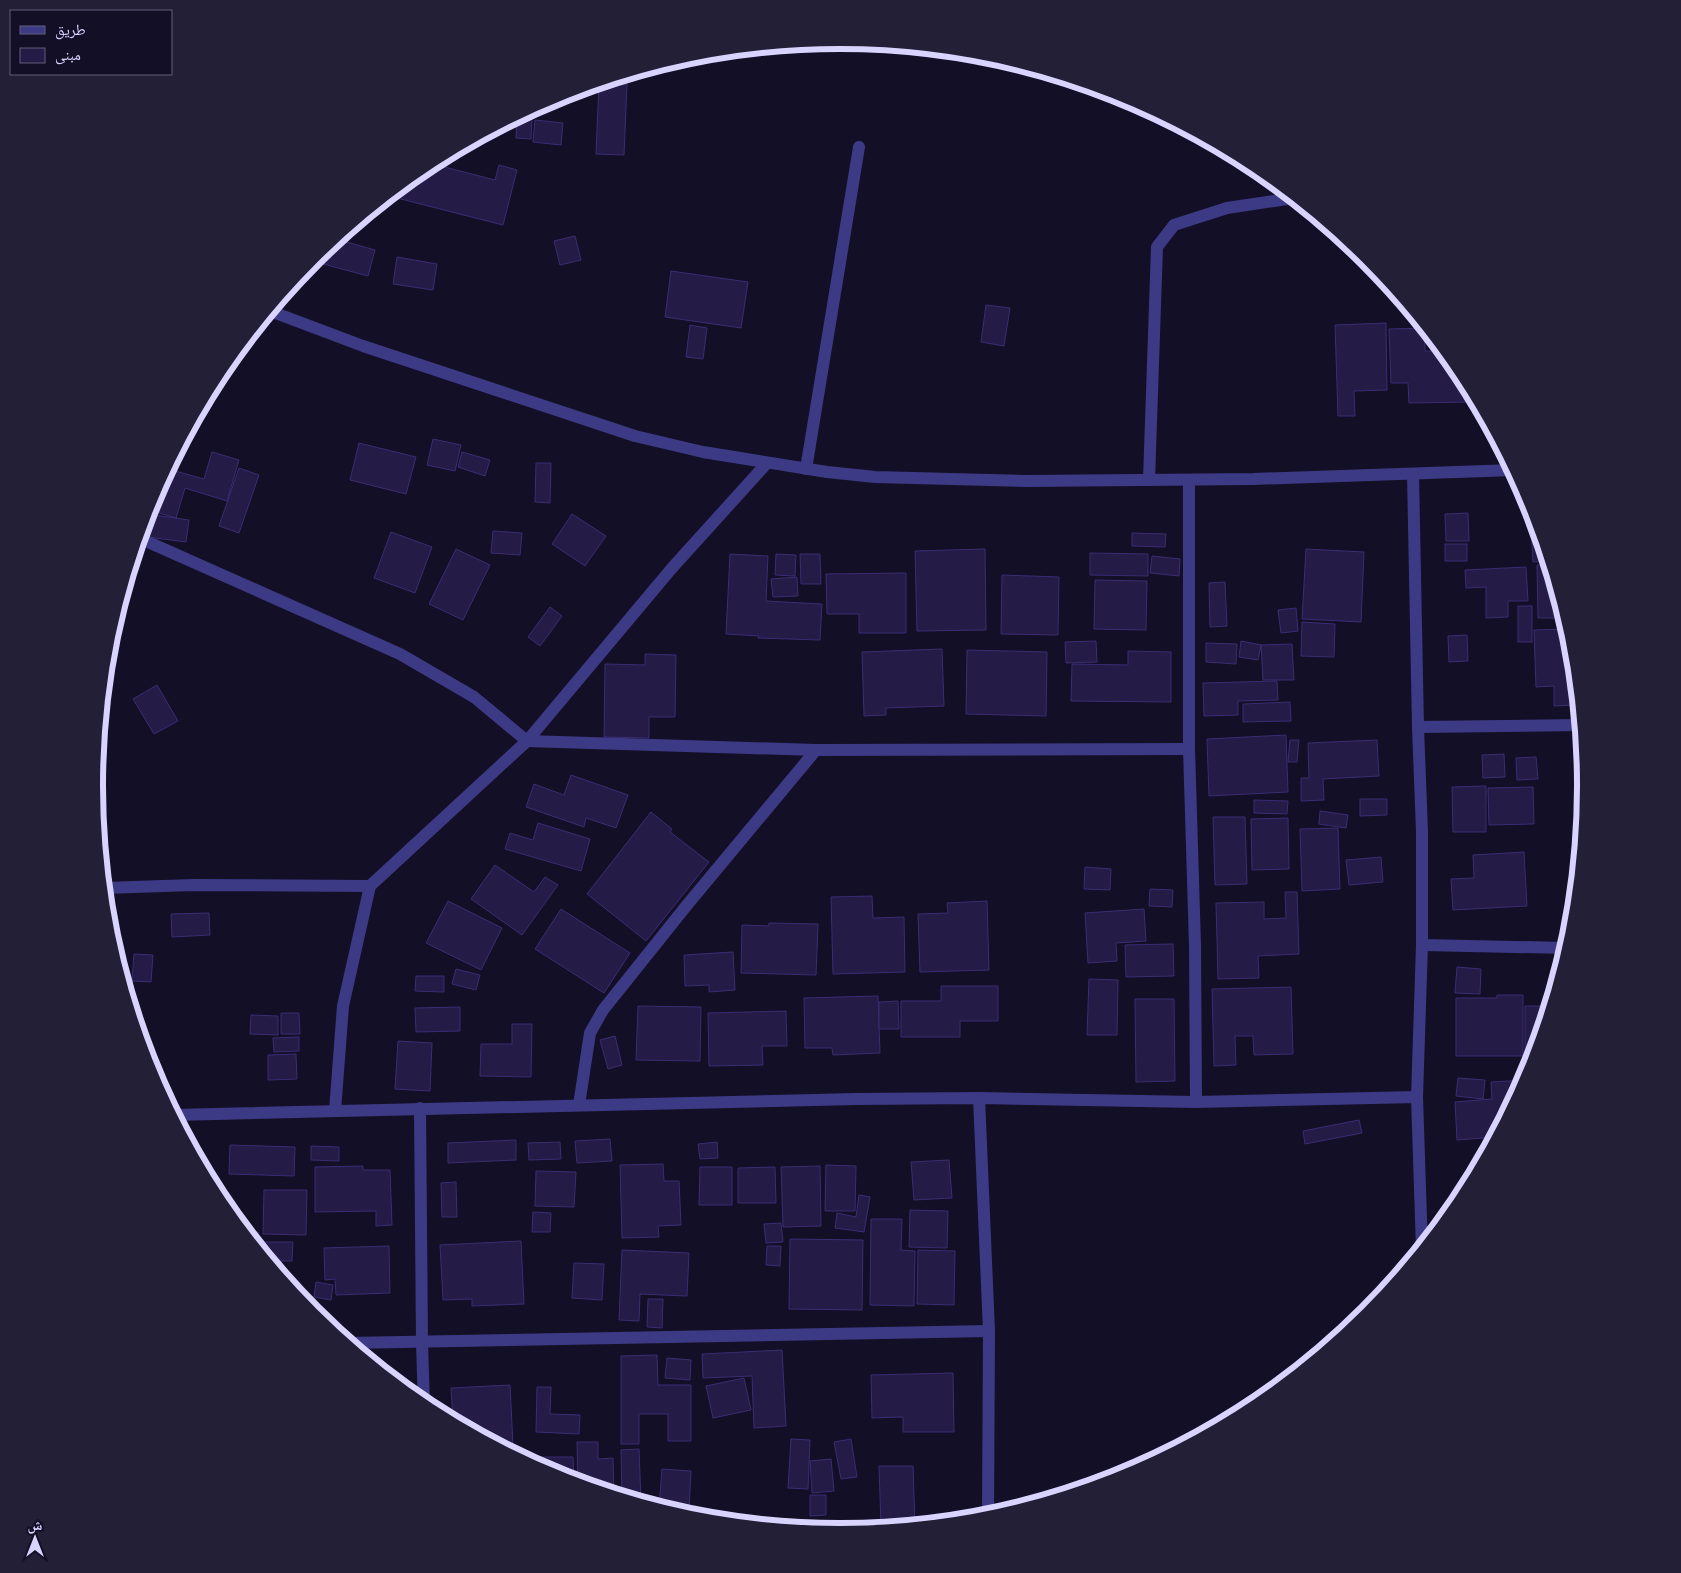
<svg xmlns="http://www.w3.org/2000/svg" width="1681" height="1573" viewBox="0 0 1681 1573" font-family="Manrope,'Noto Naskh Arabic',sans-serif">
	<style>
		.building { fill: #241b47; stroke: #3b2d73 }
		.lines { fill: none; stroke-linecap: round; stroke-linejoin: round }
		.minor { stroke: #3d3a85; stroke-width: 12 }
		.rim { fill: none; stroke: #d9d4ff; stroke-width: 6 }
	</style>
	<rect width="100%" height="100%" fill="#130f26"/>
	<g class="building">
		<path d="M599,83L627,84L624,155L596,154Z"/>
		<path d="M517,117L532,118L531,139L516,138Z"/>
		<path d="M535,120L563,123L561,145L533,142Z"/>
		<path d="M435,161H438L437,165L495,180L499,165L517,170L503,225L389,196L426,166Z"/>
		<path d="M575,236L581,260L560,265L554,241Z"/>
		<path d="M336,239L375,250L368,276L312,261Z"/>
		<path d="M397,257L437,264L433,290L393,284Z"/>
		<path d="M671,271L748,282L741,328L665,317Z"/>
		<path d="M986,305L1010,308L1004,346L981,342Z"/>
		<path d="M1386,323L1387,390L1354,391L1355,416H1338L1335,325Z"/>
		<path d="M690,325L707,328L703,359L686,357Z"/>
		<path d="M1425,328V351H1444L1461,372L1469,386V402L1409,403L1408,383H1391L1389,329Z"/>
		<path d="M241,346L243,347L239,361L231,359Z"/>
		<path d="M433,439L461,445L455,471L427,465Z"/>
		<path d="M359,443L416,457L406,494L350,480Z"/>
		<path d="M212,452L239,460L227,501L185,488L176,518L159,513L165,495L155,492L168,469L204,479Z"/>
		<path d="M462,452L490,460L485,476L458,467Z"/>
		<path d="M536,463H551L550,503L535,502Z"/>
		<path d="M239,468L259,475L239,533L219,526Z"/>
		<path d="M1468,513L1469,541H1446L1445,514Z"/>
		<path d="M147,514L189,520L186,542L140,536Z"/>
		<path d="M572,514L606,536L585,566L552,544Z"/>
		<path d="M1531,524H1537L1548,561L1533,562Z"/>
		<path d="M493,531L522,533L520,555L491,553Z"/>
		<path d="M391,532L432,547L415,593L374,578Z"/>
		<path d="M1132,533L1166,534L1165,547L1132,546Z"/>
		<rect x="1445" y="544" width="22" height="17"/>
		<path d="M456,549L490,565L463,620L429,604Z"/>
		<path d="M985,549L986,630L917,631L915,551Z"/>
		<path d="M1306,549L1364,552L1361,622L1302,619Z"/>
		<path d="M1090,553L1148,554V576L1090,575Z"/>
		<path d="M730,554L768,556L766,601L822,604L820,640L758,638L759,636L726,634Z"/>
		<path d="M776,554L796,555L795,576L775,575Z"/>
		<path d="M800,554H820L821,584H801Z"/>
		<path d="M1152,556L1180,559L1179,576L1150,573Z"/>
		<path d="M1537,565H1550L1566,618H1538Z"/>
		<path d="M1526,567L1528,601H1508V617L1486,618V587L1466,588L1465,570Z"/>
		<path d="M906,573V633H859V614H827L826,574Z"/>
		<path d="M1002,575L1059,577L1058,635L1001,634Z"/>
		<path d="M797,577L798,596L773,597L771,579Z"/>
		<path d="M1095,580L1147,581L1146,630L1094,629Z"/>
		<path d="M1225,582L1227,626L1210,627L1209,583Z"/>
		<rect x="1518" y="606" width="14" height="36"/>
		<path d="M550,607L562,616L540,646L528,637Z"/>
		<path d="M1296,608L1298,631L1281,633L1278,610Z"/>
		<path d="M1302,622L1335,624L1334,657L1301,656Z"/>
		<path d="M1569,629L1573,641L1579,705L1554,706V686L1536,687L1534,630Z"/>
		<path d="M1467,635L1468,661L1449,662L1448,636Z"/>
		<path d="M1096,641L1097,662L1066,663L1065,642Z"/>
		<path d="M1241,641L1261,645L1258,660L1239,657Z"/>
		<path d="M1206,643L1237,644L1236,664L1206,662Z"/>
		<path d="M1292,644L1294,680H1263L1261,645Z"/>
		<path d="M942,649L944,706L886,708V715L864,716L862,652Z"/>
		<path d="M967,650L1047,652L1046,716L966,714Z"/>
		<path d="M1128,651L1171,652V702L1071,701L1072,664L1128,665Z"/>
		<path d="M645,654L676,655L675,717H649V738L604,737L605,664L645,665Z"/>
		<path d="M1277,681L1278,700L1238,701V715L1204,716L1203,683Z"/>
		<path d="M157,685L178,721L154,734L133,699Z"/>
		<path d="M1290,702L1291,721L1243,722V704Z"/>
		<path d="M1286,735L1288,792L1209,796L1207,739Z"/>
		<path d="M1290,740H1299L1297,762H1288Z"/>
		<path d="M1377,740L1379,776L1323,779L1324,800L1301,801V778H1309L1308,743Z"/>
		<path d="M1504,754L1505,777L1483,778L1482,755Z"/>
		<path d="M1536,757L1538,779L1517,780L1516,758Z"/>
		<path d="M571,775L628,795L616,828L586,818L584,827L526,807L534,784L564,795Z"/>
		<path d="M1486,786V832H1453L1452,787Z"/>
		<path d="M1533,787L1534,824L1489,825L1488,788Z"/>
		<path d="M1360,799H1387V815L1360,816Z"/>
		<path d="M1254,800L1288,801L1287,814L1254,813Z"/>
		<path d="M1320,811L1348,815L1346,828L1319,824Z"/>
		<path d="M651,812L672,829L670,832L709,862L646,941L587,894Z"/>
		<path d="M1213,817H1245L1247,884L1215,885Z"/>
		<path d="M1288,818L1289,869L1252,870L1251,819Z"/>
		<path d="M538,823L590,839L581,871L505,849L510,833L533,840Z"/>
		<path d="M1338,828L1340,889L1302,891L1300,829Z"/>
		<path d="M1578,839H1582L1580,862H1577Z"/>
		<path d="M1524,852L1527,906L1453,910L1451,879L1474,878L1473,855Z"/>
		<path d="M1381,857L1383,882L1349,885L1346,860Z"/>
		<path d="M495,865L534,892L545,877L558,885L522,935L471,899Z"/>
		<path d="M1085,867L1111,869L1110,890L1084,889Z"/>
		<path d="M1150,889L1173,890L1172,907L1149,906Z"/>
		<path d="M1285,892H1297L1299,954L1258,956L1259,978L1218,979L1216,903L1264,902V919L1286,918Z"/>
		<path d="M872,896L873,918L904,917L905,972L833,974L831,897Z"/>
		<path d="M448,901L502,928L481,970L426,943Z"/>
		<path d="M987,901L989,970L920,972L918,914L948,913L947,903Z"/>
		<path d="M561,909L630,953L604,993L535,949Z"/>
		<path d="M1144,909L1146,941L1116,943L1117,961L1088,963L1085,913Z"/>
		<path d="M209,913L210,935L172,937L171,914Z"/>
		<path d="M107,918H117L118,938L110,939Z"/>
		<path d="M769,923L818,924L816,975L741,973L742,925L769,926Z"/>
		<path d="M111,941H120L121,973Z"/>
		<path d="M1173,944L1174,976L1126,977L1125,945Z"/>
		<path d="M733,952L735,990L709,992V985L685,986L684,955Z"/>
		<path d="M134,954L153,955L151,982L132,981Z"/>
		<path d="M1457,967L1481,969L1480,994L1455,993Z"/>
		<path d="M456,969L480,975L476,990L452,984Z"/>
		<path d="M416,976H444V992L415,991Z"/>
		<path d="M1089,979L1118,980L1117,1035H1087Z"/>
		<path d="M941,986H998V1021H960V1037H901V1001H941Z"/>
		<path d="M1291,987L1293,1054L1254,1055L1253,1036H1235L1236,1065L1214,1066L1212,989Z"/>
		<path d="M1497,995H1523V1056H1456V998H1497Z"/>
		<path d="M878,996L880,1053L833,1055L832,1048H805L804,998Z"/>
		<path d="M1135,999H1174L1175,1081L1136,1082Z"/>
		<path d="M898,1001L899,1029H879V1002Z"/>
		<path d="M638,1006L701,1007L700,1061L636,1060Z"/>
		<path d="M1525,1006H1542V1034L1536,1054H1525Z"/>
		<path d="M460,1007V1031L416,1032L415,1008Z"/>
		<path d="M786,1011L787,1046H762L763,1065L709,1066L708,1013Z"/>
		<path d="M281,1013H299L300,1034H281Z"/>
		<path d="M251,1015L278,1016V1035L250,1034Z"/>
		<path d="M512,1024H532L531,1077L480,1076L481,1044H512Z"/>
		<path d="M615,1036L622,1065L608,1069L600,1040Z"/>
		<path d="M299,1037V1051L274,1052L273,1038Z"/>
		<path d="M398,1041L432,1043L430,1091L395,1089Z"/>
		<path d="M296,1054L297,1079L268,1080V1055Z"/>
		<path d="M1458,1078L1485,1080L1483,1099L1456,1096Z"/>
		<path d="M1526,1080L1495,1137L1457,1140L1455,1102L1492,1099L1491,1082Z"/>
		<path d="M1359,1120L1362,1133L1305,1144L1303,1131Z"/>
		<path d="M610,1139L612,1161L577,1163L575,1141Z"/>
		<path d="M516,1140V1160L448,1163V1143Z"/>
		<path d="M560,1142L561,1159L529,1160L528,1143Z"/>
		<path d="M717,1142L718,1158L700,1159L698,1144Z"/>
		<path d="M230,1145L295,1147L294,1176L229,1174Z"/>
		<path d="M311,1146L339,1147V1161L311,1160Z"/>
		<path d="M949,1160L952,1198L914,1200L911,1162Z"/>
		<path d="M663,1164L664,1181H679L681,1225L658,1226L659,1237L622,1238L620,1165Z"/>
		<path d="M826,1165L856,1166L855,1211H825Z"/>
		<path d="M363,1166V1170H390L392,1225L376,1226V1211L315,1212V1167Z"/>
		<path d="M820,1166L821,1226L783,1227L781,1167Z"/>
		<path d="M700,1167H732V1205H699Z"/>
		<path d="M775,1167L776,1203H738V1168Z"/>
		<path d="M536,1171L576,1172L574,1207L535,1206Z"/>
		<path d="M456,1182L457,1217H442L441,1183Z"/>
		<path d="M264,1190H307L306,1235L263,1234Z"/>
		<path d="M859,1195L870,1197L864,1232L835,1228L837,1213L856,1217Z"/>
		<path d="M910,1210L948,1211L947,1248L909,1247Z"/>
		<path d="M533,1212L551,1213L550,1232H532Z"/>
		<path d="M871,1219H902L901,1250L915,1251L914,1306L870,1305Z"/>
		<path d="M781,1223L783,1242L766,1243L764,1224Z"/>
		<path d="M258,1232L260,1247H258L246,1233Z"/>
		<path d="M790,1239L863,1240L862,1310L789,1309Z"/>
		<path d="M521,1241L524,1304L472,1306V1299L443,1300L440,1245Z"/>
		<path d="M262,1242H293L292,1261H269L262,1253Z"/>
		<path d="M389,1246L390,1293L336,1295L335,1279L325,1280L324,1248Z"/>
		<path d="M767,1246H781L780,1266L766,1265Z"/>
		<path d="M622,1250L689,1253L687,1296L640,1294L639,1321L619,1320Z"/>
		<path d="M918,1250L955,1251L954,1305L917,1304Z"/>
		<path d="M574,1263L604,1264L602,1300L572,1298Z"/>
		<path d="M316,1282L333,1285L331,1300L314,1297Z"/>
		<path d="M648,1299H663L662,1328L647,1327Z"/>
		<path d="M782,1350L786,1426L754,1428L752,1376L703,1378L702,1354Z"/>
		<path d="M657,1355L658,1385H691V1441H668V1414H639V1444H621V1356Z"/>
		<path d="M667,1358L691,1360L690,1380L665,1378Z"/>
		<path d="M953,1373L954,1432H903V1417L872,1418L871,1375Z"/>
		<path d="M744,1378L751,1410L713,1418L706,1386Z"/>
		<path d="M510,1385L513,1445L498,1446L453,1422L451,1388Z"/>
		<path d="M537,1387H551L550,1414L580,1415L579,1434L536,1432Z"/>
		<path d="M791,1439L810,1440L808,1489L788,1488Z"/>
		<path d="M851,1439L857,1477L841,1479L834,1442Z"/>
		<path d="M577,1442H598V1459L613,1458L614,1494L578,1483Z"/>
		<path d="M639,1449L641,1502L622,1497L621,1450Z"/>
		<path d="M537,1457H573L574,1482L555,1476L537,1467Z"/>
		<path d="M831,1459L834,1491L812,1493L810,1461Z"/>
		<path d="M879,1466H913L915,1525L881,1526Z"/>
		<path d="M662,1469L691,1471L689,1510L659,1508Z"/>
		<path d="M810,1495H826V1515L810,1516Z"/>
	</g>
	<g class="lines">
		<g class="minor">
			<path d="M270,311L363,346L635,436L703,452L827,472L875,477L1026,481L1253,479L1514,470"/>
			<path d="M806,469L859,147"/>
			<path d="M1413,474L1418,727L1422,831V945L1417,1097L1422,1249"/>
			<path d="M1149,480L1157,247L1174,225L1227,208L1294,198"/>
			<path d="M1189,480V749L1195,945L1196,1102"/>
			<path d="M139,538L400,654L474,697L527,741L816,750L1189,749"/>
			<path d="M1418,727L1581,725"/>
			<path d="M104,888L193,885L370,886"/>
			<path d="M1422,945L1568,948"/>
			<path d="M979,1098L989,1331L988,1518"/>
			<path d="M579,1105L590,1033L603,1010L687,905L816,750"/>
			<path d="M420,1108L422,1343L424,1406"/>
			<path d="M335,1111L343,1006L370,886L527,741L672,568L767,463"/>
			<path d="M174,1115L856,1099L979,1098L1196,1102L1417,1097"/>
			<path d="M348,1343L989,1331"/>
		</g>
	</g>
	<path d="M0 0H1681V1573H0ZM103 786a737 737 0 1 1 1474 0a737 737 0 1 1-1474 0Z" fill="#231f37" fill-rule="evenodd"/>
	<path class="rim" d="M103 786a737 737 0 1 1 1474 0a737 737 0 1 1-1474 0Z"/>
	<rect x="10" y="10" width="162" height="65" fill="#130f26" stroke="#625e7d"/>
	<rect x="20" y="26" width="25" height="8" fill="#3d3a85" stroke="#625e7d"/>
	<text x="55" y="35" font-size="15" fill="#d9d4ff">طريق</text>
	<rect x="20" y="48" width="25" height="15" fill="#241b47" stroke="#625e7d"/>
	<text x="55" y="60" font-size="15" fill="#d9d4ff">مبنى</text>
	<g transform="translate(35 1538)" stroke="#130f26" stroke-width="4" paint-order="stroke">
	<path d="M0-4L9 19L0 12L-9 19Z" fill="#d9d4ff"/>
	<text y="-8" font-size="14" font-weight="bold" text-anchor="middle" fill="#d9d4ff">ش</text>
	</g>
</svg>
